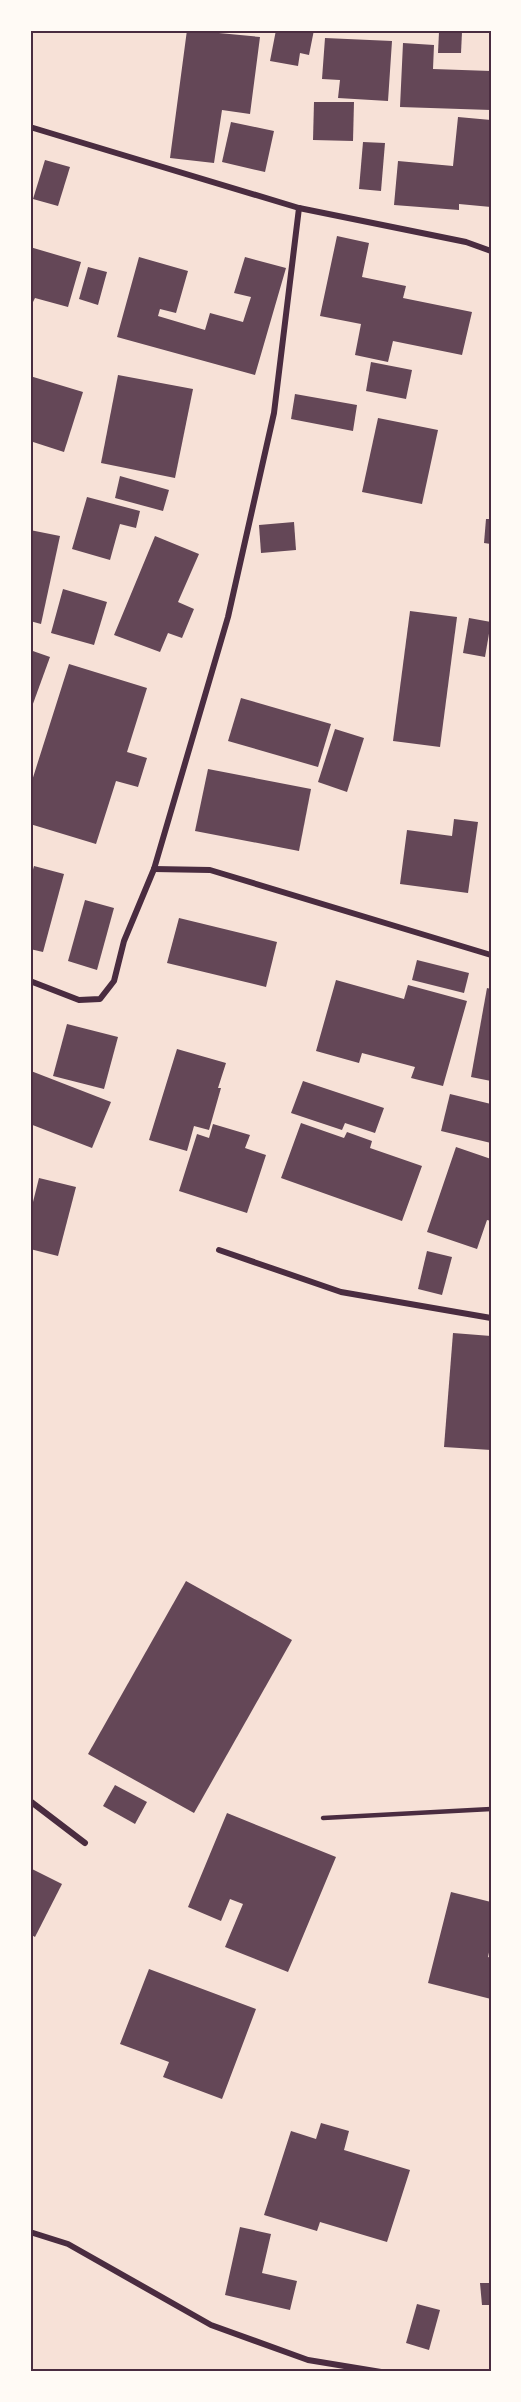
<svg xmlns="http://www.w3.org/2000/svg" width="521" height="2402" viewBox="0 0 521 2402" font-family="Jost,sans-serif">
	<style>
		.building { fill: #644757 }
		.lines { fill: none; stroke-linecap: round; stroke-linejoin: round }
		.service { stroke: #4a2c40; stroke-width: 4.5 }
		.minor { stroke: #4a2c40; stroke-width: 6 }
		.neatline { fill: none; stroke: #4a2c40; stroke-width: 2 }
	</style>
	<rect width="100%" height="100%" fill="#f7e1d7"/>
	<g class="building">
		<path d="M187,30L260,37L250,114L222,110L214,163L170,158Z"/>
		<path d="M276,30H314L309,55L300,53L298,66L270,61Z"/>
		<path d="M439,32H462L461,53H438Z"/>
		<path d="M325,38L392,41L388,101L338,98L340,80L322,79Z"/>
		<path d="M403,43L434,45L433,69L491,71V110L400,107Z"/>
		<path d="M314,102H354L353,141L313,140Z"/>
		<path d="M458,117L491,120V207L459,204V210L394,205L398,161L453,166Z"/>
		<path d="M231,122L274,131L265,172L222,162Z"/>
		<path d="M363,142L385,143L381,191L359,189Z"/>
		<path d="M45,160L70,167L58,206L33,199Z"/>
		<path d="M337,236L369,243L362,277L406,286L403,298L472,312L462,355L393,341L388,362L355,355L361,324L320,316Z"/>
		<path d="M30,247L81,262L68,307L35,298L33,302H30Z"/>
		<path d="M139,257L188,271L176,313L160,309L158,316L205,330L210,313L243,322L251,297L234,293L245,257L286,268L255,375L117,337Z"/>
		<path d="M88,267L107,272L98,305L79,299Z"/>
		<path d="M371,362L412,370L406,399L366,391Z"/>
		<path d="M118,375L193,389L175,478L101,463Z"/>
		<path d="M30,376L83,392L64,452L30,441Z"/>
		<path d="M295,394L357,405L353,431L291,419Z"/>
		<path d="M378,418L438,430L422,504L362,492Z"/>
		<path d="M120,476L169,490L163,511L115,498Z"/>
		<path d="M87,497L140,511L136,528L120,524L110,560L72,549Z"/>
		<path d="M486,519H491V544L484,543Z"/>
		<path d="M294,522L296,550L261,553L259,525Z"/>
		<path d="M30,530L60,536L41,624L30,621Z"/>
		<path d="M155,536L199,554L178,602L194,609L182,638L168,633L160,652L114,635Z"/>
		<path d="M63,589L107,602L94,645L51,633Z"/>
		<path d="M410,611L457,617L440,747L393,741Z"/>
		<path d="M469,618L491,622L485,657L463,653Z"/>
		<path d="M30,650L50,657L30,712Z"/>
		<path d="M69,664L147,688L127,752L147,758L138,787L116,781L96,844L30,824V787Z"/>
		<path d="M241,698L331,724L318,767L228,741Z"/>
		<path d="M335,729L364,738L347,792L318,782Z"/>
		<path d="M208,769L311,789L299,851L195,831Z"/>
		<path d="M454,819L478,822L468,893L400,884L407,830L452,836Z"/>
		<path d="M34,866L64,874L43,952L30,949V880Z"/>
		<path d="M85,900L114,908L97,970L68,961Z"/>
		<path d="M179,918L277,942L266,987L167,963Z"/>
		<path d="M417,960L469,973L464,993L412,980Z"/>
		<path d="M336,980L404,999L408,985L467,1001L443,1086L411,1078L415,1067L362,1053L359,1063L316,1051Z"/>
		<path d="M487,988L491,989V1081L471,1077Z"/>
		<path d="M67,1024L118,1037L104,1089L53,1076Z"/>
		<path d="M177,1049L226,1063L218,1088H221L209,1130L194,1126L187,1151L149,1140Z"/>
		<path d="M31,1071L111,1102L92,1148L30,1124Z"/>
		<path d="M303,1081L384,1108L375,1133L345,1123L342,1130L291,1113Z"/>
		<path d="M450,1094L491,1104V1143L441,1131Z"/>
		<path d="M301,1123L344,1138L347,1132L372,1141L370,1148L422,1166L402,1221L281,1178Z"/>
		<path d="M213,1124L250,1135L245,1148L266,1155L247,1213L179,1191L197,1134L209,1138Z"/>
		<path d="M456,1147L491,1159V1221L487,1220L477,1249L427,1232Z"/>
		<path d="M39,1178L76,1187L58,1256L30,1249V1214Z"/>
		<path d="M427,1251L452,1257L442,1295L418,1289Z"/>
		<path d="M453,1333L491,1336V1450L444,1447Z"/>
		<path d="M186,1581L292,1640L194,1813L88,1754Z"/>
		<path d="M115,1785L147,1802L135,1824L103,1806Z"/>
		<path d="M227,1813L336,1857L288,1972L225,1947L243,1904L230,1899L221,1921L188,1907Z"/>
		<path d="M30,1868L62,1884L35,1937L30,1934Z"/>
		<path d="M451,1892L491,1902V1943L488,1957L491,1958V1999L428,1983Z"/>
		<path d="M149,1969L256,2009L222,2099L163,2077L169,2062L120,2044Z"/>
		<path d="M321,2123L349,2131L344,2150L410,2170L387,2242L320,2222L317,2231L264,2215L291,2131L316,2139Z"/>
		<path d="M240,2227L271,2234L262,2273L297,2281L290,2310L225,2295Z"/>
		<path d="M480,2283H491V2305H482Z"/>
		<path d="M417,2304L440,2310L429,2350L406,2343Z"/>
	</g>
	<g class="lines">
		<path class="service" d="M323,1818L491,1809"/>
		<g class="minor">
			<path d="M30,127L299,208L466,242L491,251"/>
			<path d="M154,869L210,870L491,955"/>
			<path d="M30,981L79,1000L100,999L114,981L124,941L154,869L228,617L274,413L299,208"/>
			<path d="M219,1250L341,1292L491,1318"/>
			<path d="M30,1801L85,1843"/>
			<path d="M30,2232L68,2244L211,2325L308,2360L381,2372"/>
		</g>
	</g>
	<rect width="521" height="2402" fill="none" stroke="#fffaf5" stroke-width="63"/>
	<rect x="32" y="32" width="458" height="2338" class="neatline"/>
</svg>
